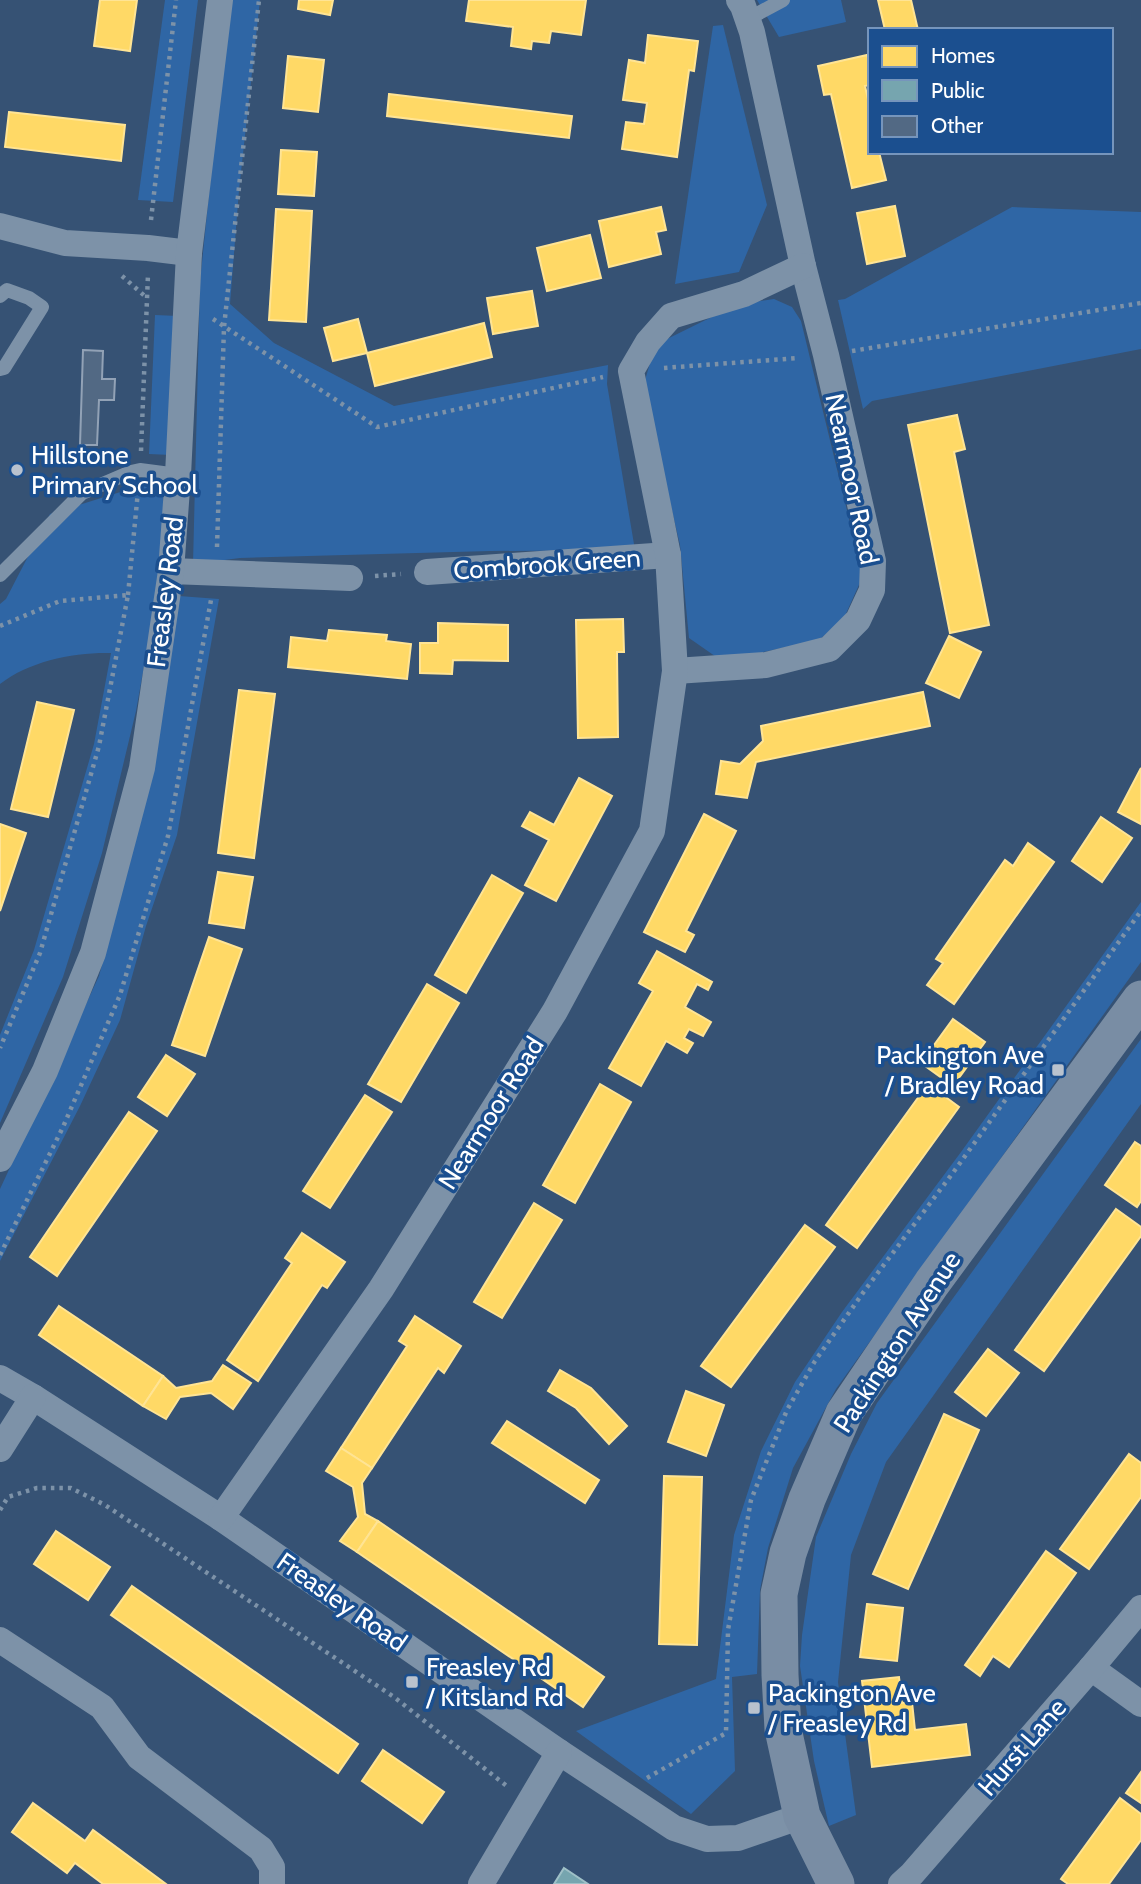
<svg xmlns="http://www.w3.org/2000/svg" width="1141" height="1884" viewBox="0 0 1141 1884" font-family="Cabin,sans-serif">
	<style>
		.green { fill: #2f66a5 }
		.homes { fill: #ffd966; stroke: #ffe494; stroke-width: 2 }
		.public { fill: #76a5af; stroke: #9fc0c7; stroke-width: 2 }
		.building { fill: #526984; stroke: #92a2b6; stroke-width: 2 }
		.lines { fill: none; stroke-linecap: round; stroke-linejoin: round }
		.path { stroke: #7d92a8; stroke-width: 4.5; stroke-dasharray: 3.5 5; stroke-linecap: butt }
		.lane { stroke: #7d92a8; stroke-width: 14 }
		.street { stroke: #7d92a8; stroke-width: 26 }
		.secondary { stroke: #798da4; stroke-width: 37 }
		.poi-dot { fill: #b9c2ce; stroke: #1b4f8f; stroke-width: 2.5 }
		.labels { text-anchor: middle; dominant-baseline: central; stroke-width: 7; stroke-linejoin: round; paint-order: stroke }
		.poi-label { font-size: 26px; fill: #fff; stroke: #1b4f8f; text-anchor: start }
		.street-label { font-size: 26px; fill: #fff; stroke: #1b4f8f }
	</style>
	<rect width="100%" height="100%" fill="#365274"/>
	<g class="green">
		<path d="M165,0H198L173,202L138,200Z"/>
		<path d="M229,0H260L239,190L230,304L274,343L394,406L608,365L607,384L635,550L490,551L240,558L193,564L200,282Z"/>
		<path d="M757,0H841L846,22L779,37Z"/>
		<path d="M723,25L767,205L739,272L675,284L713,26Z"/>
		<path d="M1012,207L1141,212V349L872,401L863,409L838,300L845,299Z"/>
		<path d="M774,299L792,307L801,321L863,576L844,618L819,640L722,661L689,638L680,545L643,387L653,353L665,340L738,304Z"/>
		<path d="M155,315L178,316L171,455L149,454Z"/>
		<path d="M163,483V532L157,594L136,711L102,853L63,977L0,1123V1035L34,950L94,744L111,653C75,652 29,661 0,684V604L6,599L50,514L146,484Z"/>
		<path d="M179,596L219,599L177,835L146,926L120,1020L80,1106L0,1261V1189L99,976L135,838Z"/>
		<path d="M1141,902V962L836,1389L793,1468L768,1548L760,1590L757,1674L732,1677L735,1771L691,1814L576,1731L716,1679L734,1535L761,1451L795,1382L842,1312L961,1152Z"/>
		<path d="M1141,1039V1104L886,1462L851,1555L838,1682L856,1815L829,1826L814,1761L800,1666L802,1635L816,1537L851,1454L877,1403Z"/>
	</g>
	<g class="homes">
		<path d="M100,0H137L130,51L94,46Z"/>
		<path d="M299,0H333L330,15L298,9Z"/>
		<path d="M469,0H586L581,35L551,31L549,43L532,41L531,49L511,46L513,27L466,21Z"/>
		<path d="M878,0H911L918,30H885Z"/>
		<path d="M648,35L698,41L694,71L689,70L677,157L622,149L626,122L644,124L647,103L623,100L629,60L645,63Z"/>
		<path d="M867,55L870,65V85L865,86L870,108V152H879L886,180L852,188L831,94L824,95L818,66Z"/>
		<path d="M288,56L324,60L318,112L283,108Z"/>
		<path d="M389,94L572,116L569,138L387,116Z"/>
		<path d="M9,112L125,125L121,161L5,147Z"/>
		<path d="M281,150L317,152L314,196L278,194Z"/>
		<path d="M895,206L905,256L867,264L857,213Z"/>
		<path d="M661,207L666,230L656,232L661,254L609,267L599,221Z"/>
		<path d="M276,209L312,211L306,322L269,320Z"/>
		<path d="M590,235L601,278L547,291L537,248Z"/>
		<path d="M532,291L538,326L493,334L487,298Z"/>
		<path d="M358,319L367,353L333,361L324,328Z"/>
		<path d="M484,323L492,357L375,386L367,353Z"/>
		<path d="M957,415L965,449L954,452L989,625L950,633L908,425Z"/>
		<path d="M623,619L624,652H617L618,737L578,738L576,620Z"/>
		<path d="M438,623L508,625V661L453,660L452,674L420,673V643H438Z"/>
		<path d="M329,630L387,635L386,641L411,644L407,679L288,667L291,637L327,641Z"/>
		<path d="M949,636L981,652L959,698L926,683Z"/>
		<path d="M239,690L275,694L254,858L218,853Z"/>
		<path d="M923,692L930,726L756,762L747,798L716,794L721,761L740,764L763,741L761,726Z"/>
		<path d="M37,702L74,710L48,817L11,809Z"/>
		<path d="M1141,768V824L1118,812Z"/>
		<path d="M579,778L612,796L556,901L525,885L549,840L522,826L530,812L554,825Z"/>
		<path d="M704,814L736,831L686,931L694,935L685,952L644,932Z"/>
		<path d="M1101,817L1132,838L1102,882L1072,861Z"/>
		<path d="M0,824L26,833L0,911Z"/>
		<path d="M1028,843L1054,862L954,1004L927,985L943,963L936,959L1005,860L1013,866Z"/>
		<path d="M218,872L253,877L244,928L209,923Z"/>
		<path d="M492,875L523,893L466,993L435,975Z"/>
		<path d="M209,937L242,949L205,1056L172,1045Z"/>
		<path d="M657,951L712,982L708,990L697,984L685,1007L711,1022L703,1036L689,1029L684,1038L693,1043L687,1053L666,1041L641,1086L609,1068L653,991L639,983Z"/>
		<path d="M427,984L459,1003L401,1102L368,1084Z"/>
		<path d="M953,1019L985,1042L953,1086L921,1063Z"/>
		<path d="M166,1055L195,1074L167,1116L138,1097Z"/>
		<path d="M600,1084L631,1102L575,1203L543,1185Z"/>
		<path d="M928,1084L959,1107L857,1248L826,1225Z"/>
		<path d="M365,1095L392,1112L330,1208L303,1191Z"/>
		<path d="M129,1112L157,1131L57,1276L30,1257Z"/>
		<path d="M1135,1142L1141,1146V1201L1137,1207L1105,1185Z"/>
		<path d="M534,1203L562,1220L502,1318L474,1302Z"/>
		<path d="M1116,1209L1141,1227V1236L1044,1371L1015,1350Z"/>
		<path d="M805,1225L835,1247L731,1387L701,1366Z"/>
		<path d="M302,1233L345,1262L327,1288L322,1285L258,1381L227,1360L292,1263L285,1258Z"/>
		<path d="M59,1306L163,1376L143,1406L39,1335Z"/>
		<path d="M415,1316L461,1346L444,1373L438,1368L372,1468L341,1448L407,1346L399,1341Z"/>
		<path d="M988,1349L1019,1373L986,1416L955,1392Z"/>
		<path d="M223,1365L251,1383L233,1409L211,1393L180,1397L166,1419L143,1406L163,1376L176,1388L212,1381Z"/>
		<path d="M560,1370L591,1388L627,1426L609,1444L576,1408L548,1391Z"/>
		<path d="M686,1391L724,1405L706,1456L668,1442Z"/>
		<path d="M944,1414L979,1430L908,1589L873,1574Z"/>
		<path d="M507,1421L599,1480L585,1503L492,1443Z"/>
		<path d="M341,1448L372,1468L362,1483L365,1514L378,1521L357,1552L340,1541L358,1517L353,1487L326,1471Z"/>
		<path d="M1129,1454L1141,1463V1497L1089,1569L1060,1549Z"/>
		<path d="M664,1476L702,1477L697,1645L659,1644Z"/>
		<path d="M378,1521L604,1677L583,1707L357,1552Z"/>
		<path d="M56,1531L110,1567L88,1600L34,1564Z"/>
		<path d="M1046,1551L1076,1573L1009,1667L993,1656L980,1676L965,1665Z"/>
		<path d="M132,1586L358,1744L338,1773L111,1615Z"/>
		<path d="M867,1604L903,1608L897,1661L860,1657Z"/>
		<path d="M899,1677L902,1703L912,1702L915,1730L966,1724L970,1755L872,1767L862,1681Z"/>
		<path d="M383,1750L444,1792L422,1823L362,1781Z"/>
		<path d="M1141,1772V1803L1126,1793Z"/>
		<path d="M1120,1798L1141,1814V1840L1109,1884H1068L1061,1879Z"/>
		<path d="M33,1803L85,1841L93,1830L166,1884H103L75,1863L67,1873L12,1832Z"/>
	</g>
	<path class="public" d="M564,1868L588,1884H554Z"/>
	<path class="building" d="M83,350L103,351L102,379H115L114,400H99L97,445H80Z"/>
	<g class="lines">
		<g class="path">
			<path d="M151,220L176,0"/>
			<path d="M122,276L147,298"/>
			<path d="M213,319L377,427L603,377"/>
			<path d="M852,351L1141,303"/>
			<path d="M664,368L798,358"/>
			<path d="M141,451L148,274"/>
			<path d="M217,547L224,327L259,0"/>
			<path d="M375,576L401,574"/>
			<path d="M128,595L138,491"/>
			<path d="M0,626L60,601L128,595L99,746L40,953L0,1048"/>
			<path d="M0,1255L63,1127L120,995L168,836L211,600"/>
			<path d="M0,1510L8,1497L37,1488H71L105,1505L394,1697L508,1787"/>
			<path d="M647,1778L726,1733L728,1630L751,1500L787,1410L815,1361L865,1290L955,1170L1141,911"/>
		</g>
		<g class="lane">
			<path d="M748,19L783,0"/>
			<path d="M0,296L7,290L29,298L42,307L4,368L0,369"/>
			<path d="M0,575L82,493L131,472L140,470L178,475"/>
		</g>
		<g class="street">
			<path d="M0,226L65,243L148,248L189,253"/>
			<path d="M171,571L350,578"/>
			<path d="M427,572L668,555"/>
			<path d="M675,671L766,665L829,649L858,620L872,590L873,561L826,355L803,266L752,32L743,6L739,0"/>
			<path d="M0,1159L45,1071L93,953L142,768L171,571L178,475L189,253L220,0"/>
			<path d="M0,1378L33,1397L221,1518L559,1752L674,1828L707,1839L738,1838L802,1816"/>
			<path d="M0,1449L33,1397"/>
			<path d="M221,1518L381,1289L555,1011L652,831L675,671L668,555L631,371L648,342L671,316L744,294L803,266"/>
			<path d="M0,1640L102,1707L139,1757L261,1849L272,1867V1884"/>
			<path d="M1091,1668L1141,1704"/>
			<path d="M481,1884L559,1752"/>
			<path d="M901,1884L912,1874L1091,1668L1141,1608"/>
		</g>
		<path class="secondary" d="M836,1884L802,1816L783,1729L780,1675L779,1594L788,1553L807,1499L844,1413L932,1283L1141,999"/>
	</g>
	<g class="poi-dot">
		<circle cx="17" cy="470" r="7"/>
		<rect x="1051" y="1063" width="14" height="14" rx="3.5"/>
		<rect x="405" y="1675" width="14" height="14" rx="3.5"/>
		<rect x="747" y="1701" width="14" height="14" rx="3.5"/>
	</g>
	<g class="labels">
		<g class="poi-label">
			<text x="31" y="455">Hillstone<tspan x="31" dy="30">Primary School</tspan></text>
			<text x="1044" y="1055" text-anchor="end">Packington Ave<tspan x="1044" dy="30">/ Bradley Road</tspan></text>
			<text x="426" y="1667">Freasley Rd<tspan x="426" dy="30">/ Kitsland Rd</tspan></text>
			<text x="768" y="1693">Packington Ave<tspan x="768" dy="30">/ Freasley Rd</tspan></text>
		</g>
		<g class="street-label">
			<text transform="translate(852 479) rotate(78)">Nearmoor Road</text>
			<text transform="translate(547 564) rotate(-4)">Combrook Green</text>
			<text transform="translate(165 592) rotate(-83)">Freasley Road</text>
			<text transform="translate(491 1113) rotate(-58)">Nearmoor Road</text>
			<text transform="translate(897 1342) rotate(-57)">Packington Avenue</text>
			<text transform="translate(342 1602) rotate(35)">Freasley Road</text>
			<text transform="translate(1022 1747) rotate(-49)">Hurst Lane</text>
		</g>
	</g>
	<rect x="868" y="28" width="245" height="126" fill="#1b4f8f" stroke="#7695bc" stroke-width="2"/>
	<rect x="882" y="46" width="35" height="21" fill="#ffd966" stroke="#7695bc" stroke-width="2"/>
	<text x="931" y="63" font-size="21" fill="#ffffff">Homes</text>
	<rect x="882" y="80" width="35" height="21" fill="#76a5af" stroke="#7695bc" stroke-width="2"/>
	<text x="931" y="98" font-size="21" fill="#ffffff">Public</text>
	<rect x="882" y="116" width="35" height="21" fill="#526984" stroke="#7695bc" stroke-width="2"/>
	<text x="931" y="133" font-size="21" fill="#ffffff">Other</text>
</svg>
